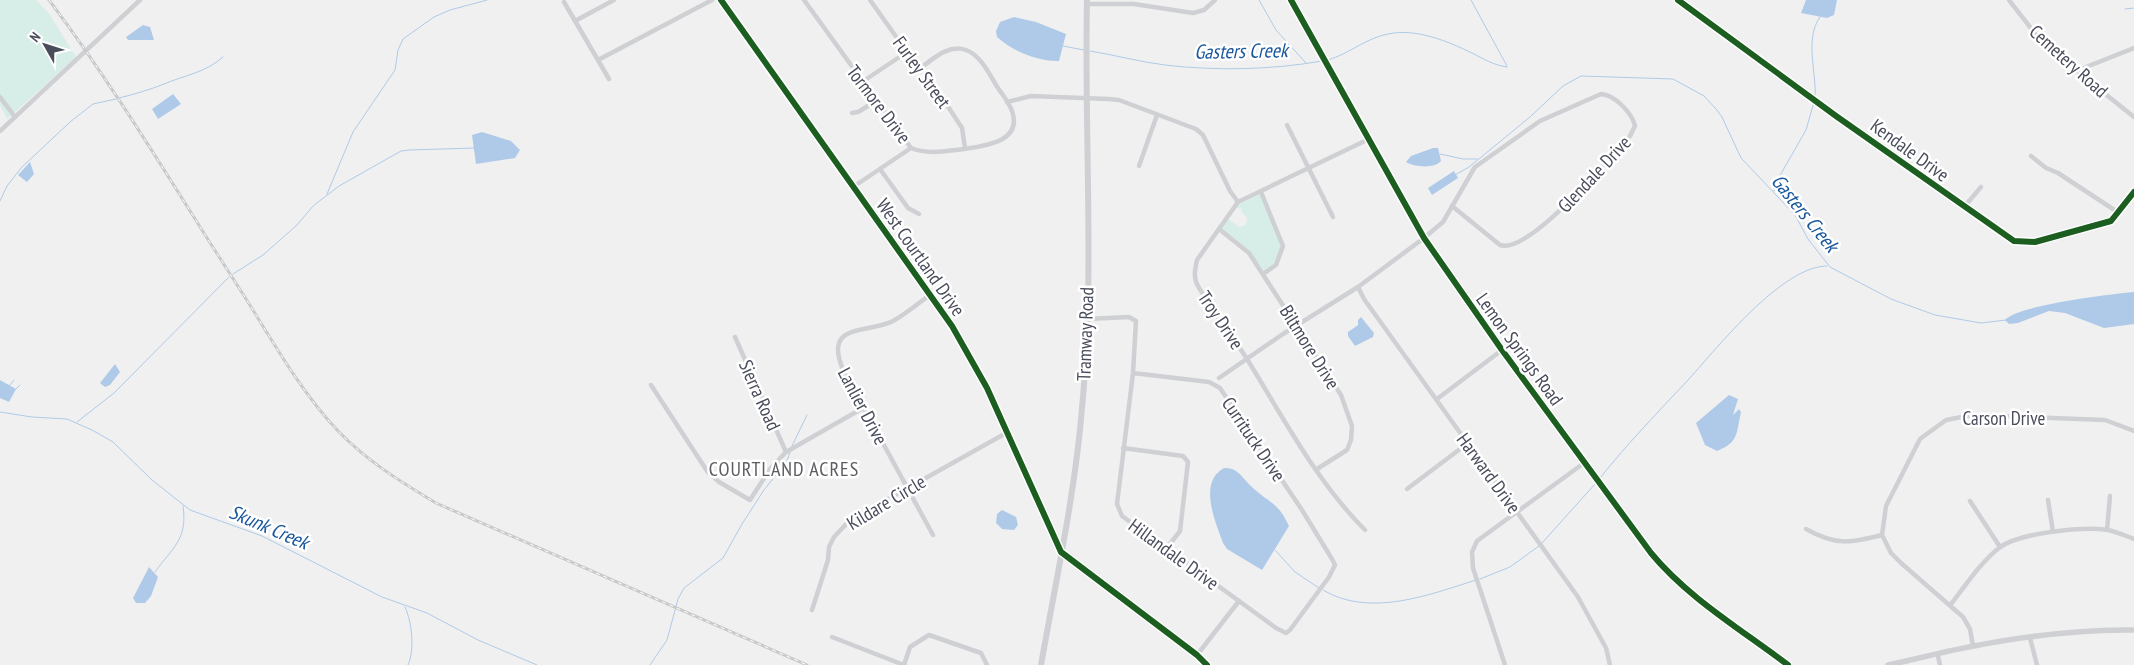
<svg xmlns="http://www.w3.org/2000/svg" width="2134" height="665" viewBox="0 0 2134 665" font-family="'PT Sans Narrow',sans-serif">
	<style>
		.green { fill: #d7ede7 }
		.water { fill: #afcae8 }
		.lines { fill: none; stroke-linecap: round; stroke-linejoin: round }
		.stream { stroke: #afcae8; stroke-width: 1 }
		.minor { stroke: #cfd0d3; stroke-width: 4.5 }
		.tertiary { stroke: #cfd0d3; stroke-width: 5.5 }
		.secondary { stroke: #cfd0d4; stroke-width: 6 }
		.rail-casing { stroke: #c8c9cb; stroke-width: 3 }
		.rail { stroke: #fff; stroke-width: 1; stroke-dasharray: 4; stroke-linecap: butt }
		.cycleway-casing { stroke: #fff; stroke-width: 9 }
		.cycleway { stroke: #1b5e20; stroke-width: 6 }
		.labels { text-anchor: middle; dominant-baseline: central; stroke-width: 5; stroke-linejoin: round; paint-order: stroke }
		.street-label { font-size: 19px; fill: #494c5b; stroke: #fff }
		.water-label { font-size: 20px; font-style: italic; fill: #19579d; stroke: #fff }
		.neighbourhood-label { font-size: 20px; letter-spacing: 1px; fill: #5c5d63; stroke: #fff }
	</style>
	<rect width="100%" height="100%" fill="#f0f0f0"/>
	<g class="green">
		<path d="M0,0H36L50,15L76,57L7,119L0,105Z"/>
		<path d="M1261,194L1281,246L1275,264L1264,271L1244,246L1221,228L1228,219L1239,227L1246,225L1247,218L1241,211L1242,209L1237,208L1240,204Z"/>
	</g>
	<g class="water">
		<path d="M1806,0H1837L1834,15L1827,18L1801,13Z"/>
		<path d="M1014,17L1036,22L1066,34L1059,61C1039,62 1012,51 997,37L996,31L1000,22Z"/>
		<path d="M143,25L150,27L154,40H128L126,37Z"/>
		<path d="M173,94L181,104L158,119L152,109Z"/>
		<path d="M482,132L511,141L520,150L515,158L476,164L472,135Z"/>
		<path d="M1433,148H1438L1441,161C1434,169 1414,167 1406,162L1411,156Z"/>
		<path d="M30,162L34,174L27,182L18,175Z"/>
		<path d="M1454,171L1458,178L1432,195L1428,188Z"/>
		<path d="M2134,292V324L2104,328L2065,313L2049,311L2018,323L2009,324L2005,320C2019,305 2110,294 2134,292Z"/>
		<path d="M1361,317L1374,333L1373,337L1355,346L1348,336V332L1358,325V320Z"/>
		<path d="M115,364L120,372L110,385L105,387L100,383Z"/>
		<path d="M0,380L16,389L9,402L0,398Z"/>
		<path d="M1729,395L1738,399L1733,415L1739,409L1741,412C1736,434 1739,442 1717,451L1705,445L1696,423Z"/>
		<path d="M1224,468C1238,467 1243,479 1252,487C1269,503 1278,502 1289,526L1262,570L1227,549L1223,543C1215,521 1198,482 1224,468Z"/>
		<path d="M1002,510L1016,517L1018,525L1014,530L1002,529L996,523L997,514Z"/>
		<path d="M149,567L158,577L151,596L145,603H136L133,598Z"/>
	</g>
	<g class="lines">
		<g class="stream">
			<path d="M1259,0L1276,30L1306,63"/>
			<path d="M1471,0L1507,66"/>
			<path d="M2125,9L2134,8"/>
			<path d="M1063,46L1084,50"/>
			<path d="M1090,51C1115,55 1140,62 1165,65C1216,71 1271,70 1322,61"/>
			<path d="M1328,60C1349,54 1366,38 1388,34C1416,28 1447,41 1472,53C1484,59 1493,65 1507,67"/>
			<path d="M119,98C135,94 149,90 164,84C185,75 205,73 223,57"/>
			<path d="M1815,98C1817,73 1804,39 1820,17"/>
			<path d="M1440,154L1463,159H1477"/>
			<path d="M1455,175L1469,167L1530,117L1563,86L1581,76L1673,79L1704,96L1716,109L1722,117L1741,158L1795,215L1808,239L1830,267L1891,299L1935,315L1981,323L2006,320"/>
			<path d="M1774,191L1778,179L1806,130L1814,102"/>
			<path d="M327,194L353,132L395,70L398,50L403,39L434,17L450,10L487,0"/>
			<path d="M0,201L7,186L21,168L70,122L93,104L116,99"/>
			<path d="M233,274L263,255L297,225L313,206L339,186L401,151L409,150L474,148"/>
			<path d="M9,386L14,380"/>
			<path d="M16,389L20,385"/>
			<path d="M0,412L32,417L67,419L92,430L113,442L152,480L190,510L262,536L382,597L427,613L478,640L537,665"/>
			<path d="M77,422L114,393L229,277"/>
			<path d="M792,446L807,415"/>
			<path d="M1600,478C1628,443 1658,412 1689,379C1718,347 1782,266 1827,266"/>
			<path d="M1542,543L1596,483"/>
			<path d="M1275,550L1295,572L1319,588"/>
			<path d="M155,572C172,548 188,540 183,506"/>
			<path d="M1480,579L1510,567L1539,546"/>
			<path d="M1323,590C1369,618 1429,595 1476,580"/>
			<path d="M405,607C412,622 415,650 408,665"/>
			<path d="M650,665L667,640L678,599L684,588L723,558L742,524L764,490L787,461L790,452"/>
		</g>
		<g class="minor">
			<path d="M721,0L952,326L987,388L1061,552"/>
			<path d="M804,0L911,148C928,155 946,151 964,149C984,146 1023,142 1012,111C1009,102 1001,93 996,85C989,73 980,55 966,50C949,44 934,58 922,67"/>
			<path d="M870,0L907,52L922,67L947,105L962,128L965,148"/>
			<path d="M1678,0L1836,116L2014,241L2035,242L2111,221L2134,192"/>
			<path d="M2009,0L2044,45L2134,117"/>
			<path d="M564,2L609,79"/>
			<path d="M1087,4H1134L1193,13L1204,10L1215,0"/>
			<path d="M575,21L614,0"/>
			<path d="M598,60L712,0"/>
			<path d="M2076,71L2134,48"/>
			<path d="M862,82L907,52"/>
			<path d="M0,97L15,117"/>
			<path d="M1007,102L1031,96L1108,99L1119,100L1196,129L1203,135L1230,191L1238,202"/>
			<path d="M852,113L858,112L876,101"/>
			<path d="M1287,125L1333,217"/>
			<path d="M0,131L140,0"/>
			<path d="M2031,156L2046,168L2058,173L2119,213"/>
			<path d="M1139,166L1157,115"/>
			<path d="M880,169L908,208L919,214"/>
			<path d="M853,187L911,148"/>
			<path d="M1261,192L1283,246L1276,265L1263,274"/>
			<path d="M1964,207L1981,187"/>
			<path d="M1219,229L1249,253L1341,395L1352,426L1351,440L1347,450L1317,469"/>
			<path d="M1358,287L1364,299L1578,597L1606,648L1610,665"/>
			<path d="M931,294C919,303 906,314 893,321C867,334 823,322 843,370L933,535"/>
			<path d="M1087,319L1129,317L1136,321L1133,373L1117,504L1122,516L1276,628L1286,633L1290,630L1329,577L1335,565L1332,559L1302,510L1220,388L1209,382L1133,373"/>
			<path d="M735,337L786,452"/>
			<path d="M1219,378L1283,334L1358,287L1424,238L1443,222L1472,172L1475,167L1540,121L1601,94C1615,95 1632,113 1635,126L1630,136C1609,158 1529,255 1500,245L1452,206"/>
			<path d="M651,385L707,471L719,482L750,500L770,469L786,452L863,408"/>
			<path d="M1437,399L1502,350"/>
			<path d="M1123,448L1183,456L1188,462L1180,531L1166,549"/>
			<path d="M1407,489L1468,443"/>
			<path d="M2048,500L2053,532"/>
			<path d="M1970,501L2000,547"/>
			<path d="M1806,529C1836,546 1851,543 1882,535"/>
			<path d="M1365,530C1316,481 1283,417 1247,359C1231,334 1212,311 1198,286C1193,278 1195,269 1197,260L1238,202L1369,139"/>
			<path d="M2107,530L2110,496"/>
			<path d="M1951,604C1966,585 1980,563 1999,548C2018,533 2084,526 2108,530C2117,532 2126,536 2134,539"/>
			<path d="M812,610L828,560L829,547L834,537L849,521L1008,432"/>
			<path d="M832,637L904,665"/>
			<path d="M2030,638L2037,665"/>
			<path d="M1973,646L1970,629L1963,617L1901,563L1891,553L1882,535L1886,506L1920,439L1946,420L1972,415L2105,420L2134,431"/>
			<path d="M1197,655L1239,601"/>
			<path d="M1938,656L1940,665"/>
			<path d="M904,665L910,647L929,635L981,653L987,665"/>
			<path d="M1505,665L1473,568L1472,552L1477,541L1584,463"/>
		</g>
		<g class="tertiary">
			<path d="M1291,0L1424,238L1502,350L1651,553C1688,598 1742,630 1788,665"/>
			<path d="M1061,552L1197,655L1207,665"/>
			<path d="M1888,665C1917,659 1946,651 1974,646C2027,636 2081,629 2134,630"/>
		</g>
		<path class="secondary" d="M1041,665C1056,580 1075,494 1082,408C1095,272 1084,136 1087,0"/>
		<g class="rail-casing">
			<path id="rail" d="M49,0C119,93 178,194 241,291C271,338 300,391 338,431C367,461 401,482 436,503L807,665"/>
		</g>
		<use href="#rail" class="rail"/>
		<g class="cycleway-casing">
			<g id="cycleway">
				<path d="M721,0L952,326L987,388L1061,552L1197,655L1207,665"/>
				<path d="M1291,0L1424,238L1502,350L1651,553C1688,598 1742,630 1788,665"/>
				<path d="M1678,0L1836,116L2014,241L2035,242L2111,221L2134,192"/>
			</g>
		</g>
		<use href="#cycleway" class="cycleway"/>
	</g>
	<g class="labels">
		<g class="street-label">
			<text transform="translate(2069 61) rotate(42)">Cemetery Road</text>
			<text transform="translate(922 72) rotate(54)">Furley Street</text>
			<text transform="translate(879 104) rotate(53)">Tormore Drive</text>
			<text transform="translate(1910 150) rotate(36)">Kendale Drive</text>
			<text transform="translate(1594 174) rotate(-47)">Glendale Drive</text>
			<text transform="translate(921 257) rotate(55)">West Courtland Drive</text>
			<text transform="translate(1221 320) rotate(56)">Troy Drive</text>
			<text transform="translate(1085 334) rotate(-88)">Tramway Road</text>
			<text transform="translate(1310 347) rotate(58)">Biltmore Drive</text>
			<text transform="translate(1520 349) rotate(54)">Lemon Springs Road</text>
			<text transform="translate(760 395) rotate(66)">Sierra Road</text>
			<text transform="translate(863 406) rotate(62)">Lanlier Drive</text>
			<text x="2004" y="418">Carson Drive</text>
			<text transform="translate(1254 439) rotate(56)">Currituck Drive</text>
			<text transform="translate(1489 473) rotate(54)">Harward Drive</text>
			<text transform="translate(886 502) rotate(-31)">Kildare Circle</text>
			<text transform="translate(1174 554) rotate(36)">Hillandale Drive</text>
		</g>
		<g class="water-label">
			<text transform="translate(1241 51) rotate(-1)">Gasters Creek</text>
			<text transform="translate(1805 213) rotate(51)">Gasters Creek</text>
			<text transform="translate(269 527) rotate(23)">Skunk Creek</text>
		</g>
		<g class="neighbourhood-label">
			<text x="784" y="469">COURTLAND ACRES</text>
		</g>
	</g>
	<g transform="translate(45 45) rotate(309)" stroke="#ffffff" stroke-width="4" paint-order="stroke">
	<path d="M0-4L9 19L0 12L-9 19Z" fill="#494c5b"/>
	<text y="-8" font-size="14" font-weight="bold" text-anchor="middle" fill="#494c5b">N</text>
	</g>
</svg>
